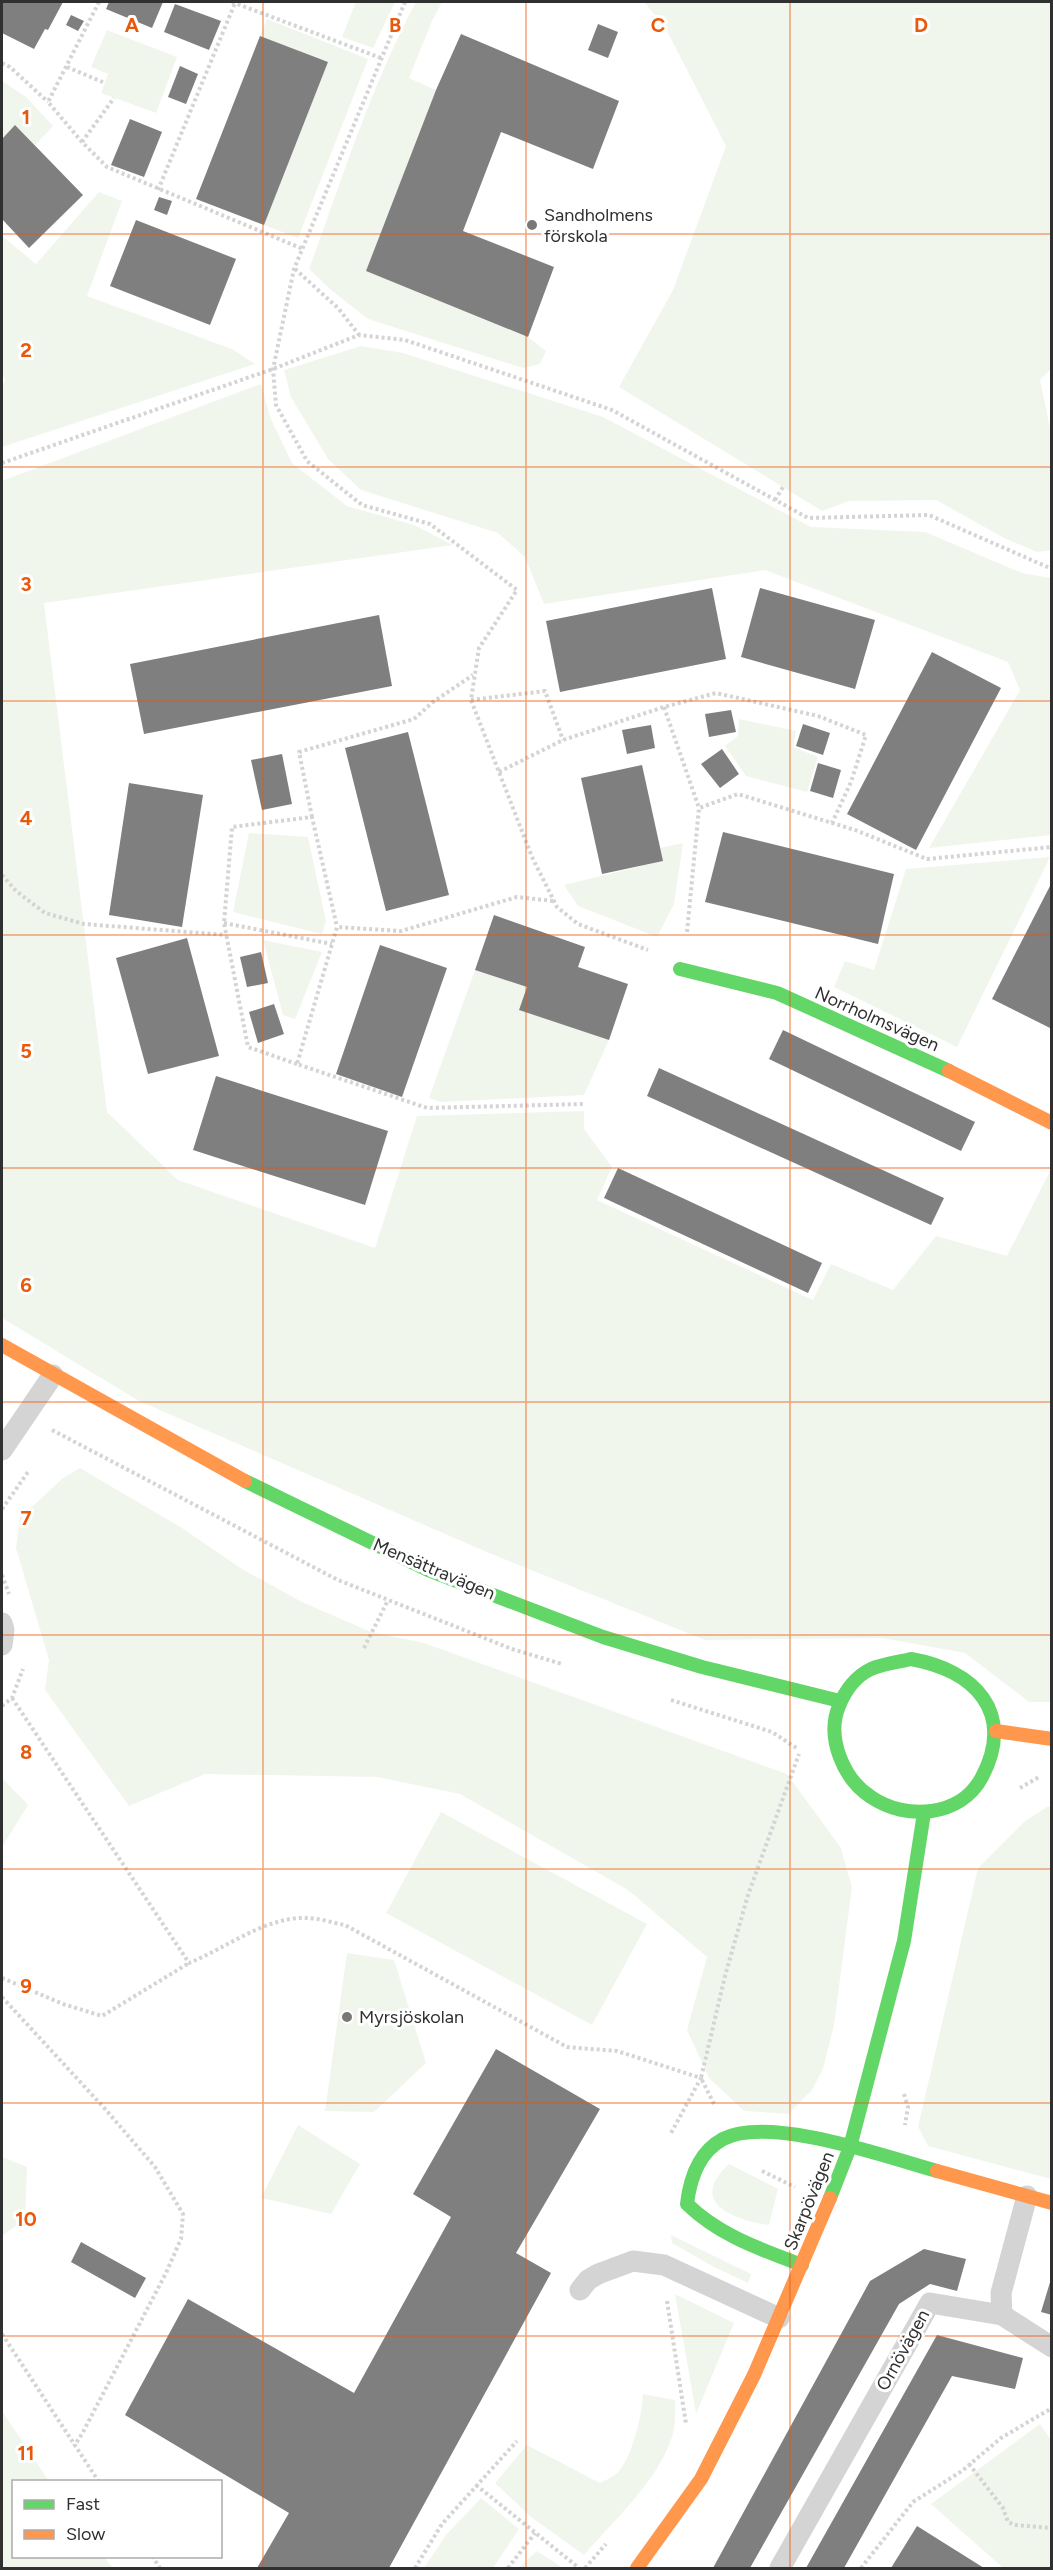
<svg xmlns="http://www.w3.org/2000/svg" width="1053" height="2570" viewBox="0 0 1053 2570" font-family="Figtree,sans-serif">
	<style>
		.green { fill: #f1f6ed }
		.building { fill: #7f7f7f }
		.lines { fill: none; stroke-linecap: round; stroke-linejoin: round }
		.path { stroke: #d4d4d4; stroke-width: 4; stroke-dasharray: 3 3; stroke-linecap: butt }
		.lane { stroke: #d4d4d4; stroke-width: 21 }
		.fast { stroke: #63d668; stroke-width: 14 }
		.slow { stroke: #ff974d; stroke-width: 14 }
		.grid { fill: none; stroke: #e8590c; stroke-width: 1.5; stroke-opacity: 0.55 }
		.poi-dot { fill: #787878; stroke: #fff; stroke-width: 2 }
		.labels { text-anchor: middle; dominant-baseline: central; stroke-width: 6; stroke-linejoin: round; paint-order: stroke }
		.poi-label { font-size: 18px; fill: #303030; stroke: #fff; text-anchor: start }
		.street-label { font-size: 18px; fill: #303030; stroke: #fff }
		.grid-label { font-size: 20px; text-anchor: middle; font-weight: bold; fill: #e8590c; stroke: #fff; stroke-width: 6; stroke-linejoin: round; paint-order: stroke }
	</style>
	<rect width="100%" height="100%" fill="#fff"/>
	<g class="green">
		<path d="M356,2H395L373,48L342,37Z"/>
		<path d="M416,2H442L432,21L409,78L436,90L366,271L528,337L546,351L540,364L523,368L368,319L331,290L309,269C342,179 371,86 416,2Z"/>
		<path d="M644,2H1051L1052,368L1040,380L1051,432V550L1037,552L1004,538L936,500L849,501L822,511L619,387L673,290L726,146L665,27Z"/>
		<path d="M267,19L368,59L298,238L264,225L328,62L260,36Z"/>
		<path d="M107,30L177,57L156,113L101,93L108,74L91,67Z"/>
		<path d="M2,81L26,97L53,126L35,145L15,125L2,139Z"/>
		<path d="M99,192L122,201L87,296L232,349L255,364L2,447V384L5,381L2,372V236L36,264Z"/>
		<path d="M361,346L403,353L603,417L811,527L925,532L1022,573L1051,578V835L929,848L1020,690L1008,662L765,570L544,604L525,557L498,533L361,490L328,459L291,397L284,370Z"/>
		<path d="M261,384L270,417L292,463L347,506L414,525L453,545L44,603L107,1112L178,1180L375,1248L417,1116L584,1111V1129L612,1167L597,1200L813,1300L831,1264L893,1290L936,1236L1007,1256L1051,1169V1702H1029L965,1653L882,1638L705,1640L489,1553L139,1401L2,1318V481Z"/>
		<path d="M739,719L796,731L793,747L818,757L807,792L746,776L725,746L738,736Z"/>
		<path d="M249,833L308,837L326,921L322,934L233,912Z"/>
		<path d="M683,843L674,904L657,937L578,906L564,885L662,861L660,848Z"/>
		<path d="M1050,857L957,1047L834,987L845,961L874,970L906,869Z"/>
		<path d="M263,940L322,952L295,1019L283,1015Z"/>
		<path d="M475,970L527,987L519,1010L609,1040L584,1095L441,1102L429,1098Z"/>
		<path d="M80,1468L182,1528L242,1569L302,1602L371,1632L424,1643L787,1774L841,1848L852,1887L834,2025L823,2069L812,2090L788,2114L744,2111L709,2078L687,2030L707,1957L628,1890L460,1794L377,1777L205,1774L129,1806L45,1690L49,1660L16,1548L20,1518L63,1478Z"/>
		<path d="M2,1778L28,1805L2,1847Z"/>
		<path d="M1047,1807H1052L1051,2179L928,2146L918,2127L978,1868L1025,1821Z"/>
		<path d="M441,1812L647,1924L592,2025L386,1913Z"/>
		<path d="M347,1953L394,1960L426,2063L374,2112L325,2111Z"/>
		<path d="M298,2125L360,2164L331,2214L261,2198Z"/>
		<path d="M2,2157L27,2167L25,2219L2,2236Z"/>
		<path d="M729,2164L778,2189L769,2225C733,2220 687,2202 729,2164Z"/>
		<path d="M671,2235L751,2274L748,2283L714,2267L672,2243Z"/>
		<path d="M675,2294L734,2323L696,2414V2413Z"/>
		<path d="M643,2394L675,2400C675,2412 676,2425 672,2437C657,2482 615,2519 584,2555L531,2517L495,2483L527,2445L600,2483C606,2480 615,2476 620,2470C633,2453 642,2415 643,2394Z"/>
		<path d="M2,2411L49,2481L14,2482V2556L104,2557L113,2568H2Z"/>
		<path d="M1040,2424L1051,2440V2568H1003L931,2504Z"/>
		<path d="M481,2498L519,2529L493,2568H424L446,2535Z"/>
		<path d="M537,2551L563,2568H518Z"/>
	</g>
	<g class="building">
		<path d="M2,2H63L48,30L45,29L34,49L2,33Z"/>
		<path d="M109,2H163L152,28L106,9Z"/>
		<path d="M175,4L221,21L209,50L164,32Z"/>
		<path d="M71,15L84,21L78,31L66,25Z"/>
		<path d="M598,24L618,32L608,58L588,50Z"/>
		<path d="M461,34L619,101L593,169L501,132L463,231L554,267L528,337L366,271L436,90Z"/>
		<path d="M260,36L328,62L264,225L196,199Z"/>
		<path d="M180,66L198,74L186,104L168,97Z"/>
		<path d="M130,119L162,132L144,177L111,165Z"/>
		<path d="M15,125L83,195L29,248L2,219V139Z"/>
		<path d="M159,197L172,201L167,215L154,210Z"/>
		<path d="M136,220L236,259L210,325L110,286Z"/>
		<path d="M712,588L726,659L560,692L546,621Z"/>
		<path d="M760,588L875,620L855,689L741,657Z"/>
		<path d="M379,615L392,686L144,734L130,664Z"/>
		<path d="M932,652L1001,688L916,850L847,814Z"/>
		<path d="M731,710L736,732L709,737L705,714Z"/>
		<path d="M803,724L830,733L823,755L796,746Z"/>
		<path d="M651,725L655,748L627,754L622,730Z"/>
		<path d="M408,732L449,895L386,911L345,748Z"/>
		<path d="M722,749L739,774L720,788L701,764Z"/>
		<path d="M282,754L292,804L262,810L251,760Z"/>
		<path d="M818,763L841,770L833,798L810,791Z"/>
		<path d="M642,765L663,861L602,874L581,778Z"/>
		<path d="M129,783L203,795L182,927L109,915Z"/>
		<path d="M723,832L894,874L878,944L705,902Z"/>
		<path d="M1052,882V1029L992,999Z"/>
		<path d="M494,915L585,947L578,967L628,984L609,1040L519,1010L527,987L475,970Z"/>
		<path d="M187,938L219,1056L148,1074L116,958Z"/>
		<path d="M380,945L447,968L402,1097L336,1074Z"/>
		<path d="M261,952L268,983L247,987L240,957Z"/>
		<path d="M274,1004L284,1034L258,1043L249,1012Z"/>
		<path d="M783,1030L975,1122L961,1151L769,1059Z"/>
		<path d="M659,1068L944,1198L931,1225L647,1096Z"/>
		<path d="M216,1076L388,1131L365,1205L193,1150Z"/>
		<path d="M618,1168L822,1263L808,1293L604,1198Z"/>
		<path d="M496,2049L600,2109L516,2253L551,2273L389,2568H257L289,2513L125,2415L188,2299L354,2393L451,2217L413,2194Z"/>
		<path d="M81,2242L146,2278L135,2298L71,2262Z"/>
		<path d="M924,2249L966,2259L957,2291L930,2284L899,2304L750,2568H713L870,2281Z"/>
		<path d="M1051,2279H1052V2315L1041,2312Z"/>
		<path d="M937,2335L1023,2358L1015,2389L952,2376L844,2568H806Z"/>
		<path d="M917,2526L984,2568H891Z"/>
	</g>
	<g class="lines">
		<g class="path">
			<path d="M99,2L48,102L82,142L107,167L303,249"/>
			<path d="M232,2L381,58"/>
			<path d="M405,2L294,269L273,369L276,405L307,461L362,505L430,524L517,590L479,648L471,700L532,857L557,907L578,924L648,950"/>
			<path d="M2,63L10,67L48,102"/>
			<path d="M67,67L105,83"/>
			<path d="M82,142L114,98"/>
			<path d="M158,190L235,3"/>
			<path d="M295,269L338,308L359,335"/>
			<path d="M2,463L273,369L359,335L405,340L612,410L808,518L929,515L1052,569"/>
			<path d="M775,500L783,487"/>
			<path d="M471,700L545,691L563,740"/>
			<path d="M664,707L699,808"/>
			<path d="M499,772L563,740L664,707L716,693L818,716L866,735L851,782L832,823"/>
			<path d="M312,817L299,752L414,719L433,702L473,675"/>
			<path d="M2,875L16,891L45,913L84,924L226,935"/>
			<path d="M553,901L517,897L401,931L337,927L297,1064L427,1108L584,1104"/>
			<path d="M224,923L332,944"/>
			<path d="M687,932L699,808L738,794L855,830L927,859L1052,847"/>
			<path d="M297,1064L248,1047L224,923L232,827L312,817L337,927"/>
			<path d="M52,1430L338,1580L512,1649L562,1664"/>
			<path d="M2,1509L28,1472"/>
			<path d="M2,1575L9,1594"/>
			<path d="M364,1648L388,1600"/>
			<path d="M12,1698L189,1963C226,1948 267,1916 307,1918C319,1918 333,1923 345,1925L567,2047L617,2051L701,2078L671,2133"/>
			<path d="M671,1700L772,1732L798,1749"/>
			<path d="M2,1706L12,1698L23,1669"/>
			<path d="M1020,1788L1039,1777"/>
			<path d="M2,1978L63,2004L102,2016L189,1963"/>
			<path d="M2,1997L106,2110L155,2167L183,2214L181,2239L166,2273L82,2434L74,2446"/>
			<path d="M904,2094L908,2107L905,2125"/>
			<path d="M714,2104L701,2078L725,1976L748,1895L799,1754"/>
			<path d="M762,2171L795,2187"/>
			<path d="M667,2301L686,2424"/>
			<path d="M2,2334L99,2482"/>
			<path d="M969,2464L1003,2508L1008,2522L1015,2525L1052,2528"/>
			<path d="M476,2485L579,2568"/>
			<path d="M152,2556L160,2568"/>
			<path d="M415,2568L442,2524L517,2441"/>
			<path d="M508,2568L535,2533"/>
			<path d="M585,2568L606,2544"/>
			<path d="M861,2568L913,2502L962,2471L1001,2438L1052,2408"/>
		</g>
		<g class="lane">
			<path d="M2,1450L53,1375"/>
			<path d="M2,1623L4,1630L2,1645"/>
			<path d="M580,2290L588,2280L598,2274L633,2261L664,2265L779,2318"/>
			<path d="M1002,2315L1052,2347"/>
			<path d="M780,2568L930,2303L1002,2315L1001,2293L1027,2196"/>
		</g>
		<g class="fast">
			<path d="M680,969L777,993L949,1071"/>
			<path d="M245,1481L428,1570L603,1637L702,1667L840,1701"/>
			<path d="M911,1659C974,1670 1016,1712 982,1777C961,1817 906,1821 871,1797C843,1779 826,1737 839,1706C845,1691 856,1676 871,1669C883,1664 899,1662 911,1659Z"/>
			<path d="M830,2198L850,2147L904,1941L924,1813"/>
			<path d="M802,2265C760,2249 720,2236 687,2204C690,2178 699,2152 723,2139C769,2115 887,2157 937,2171"/>
		</g>
		<g class="slow">
			<path d="M949,1071L1052,1123"/>
			<path d="M2,1345L245,1481"/>
			<path d="M996,1731L1052,1739"/>
			<path d="M937,2171L1052,2203"/>
			<path d="M637,2568L701,2479L754,2375L830,2198"/>
		</g>
	</g>
	<path class="grid" d="M263,2V2568M526,2V2568M790,2V2568M2,234H1052M2,467H1052M2,701H1052M2,935H1052M2,1168H1052M2,1402H1052M2,1635H1052M2,1869H1052M2,2103H1052M2,2336H1052"/>
	<g class="poi-dot">
		<circle cx="532" cy="225" r="6"/>
		<circle cx="347" cy="2017" r="6"/>
	</g>
	<g class="labels">
		<g class="poi-label">
			<text x="544" y="215">Sandholmens<tspan x="544" dy="21">förskola</tspan></text>
			<text x="359" y="2017">Myrsjöskolan</text>
		</g>
		<g class="street-label">
			<text transform="translate(877 1019) rotate(24)">Norrholmsvägen</text>
			<text transform="translate(434 1569) rotate(23)">Mensättravägen</text>
			<text transform="translate(809 2201) rotate(-68)">Skarpövägen</text>
			<text transform="translate(903 2350) rotate(-61)">Ornövägen</text>
		</g>
	</g>
	<g class="grid-label">
		<text x="132" y="32">A</text>
		<text x="395" y="32">B</text>
		<text x="658" y="32">C</text>
		<text x="921" y="32">D</text>
		<text x="26" y="124">1</text>
		<text x="26" y="357">2</text>
		<text x="26" y="591">3</text>
		<text x="26" y="825">4</text>
		<text x="26" y="1058">5</text>
		<text x="26" y="1292">6</text>
		<text x="26" y="1525">7</text>
		<text x="26" y="1759">8</text>
		<text x="26" y="1993">9</text>
		<text x="26" y="2226">10</text>
		<text x="26" y="2460">11</text>
	</g>
	<rect width="1053" height="2570" fill="none" stroke="#303030" stroke-width="6"/>
	<rect x="12" y="2480" width="210" height="78" fill="#ffffff" stroke="#acacac" stroke-width="1.5"/>
	<rect x="24" y="2500" width="30" height="9" fill="#63d668" stroke="#acacac" stroke-width="1.5"/>
	<text x="66" y="2510" font-size="18" fill="#303030">Fast</text>
	<rect x="24" y="2530" width="30" height="9" fill="#ff974d" stroke="#acacac" stroke-width="1.5"/>
	<text x="66" y="2540" font-size="18" fill="#303030">Slow</text>
</svg>
